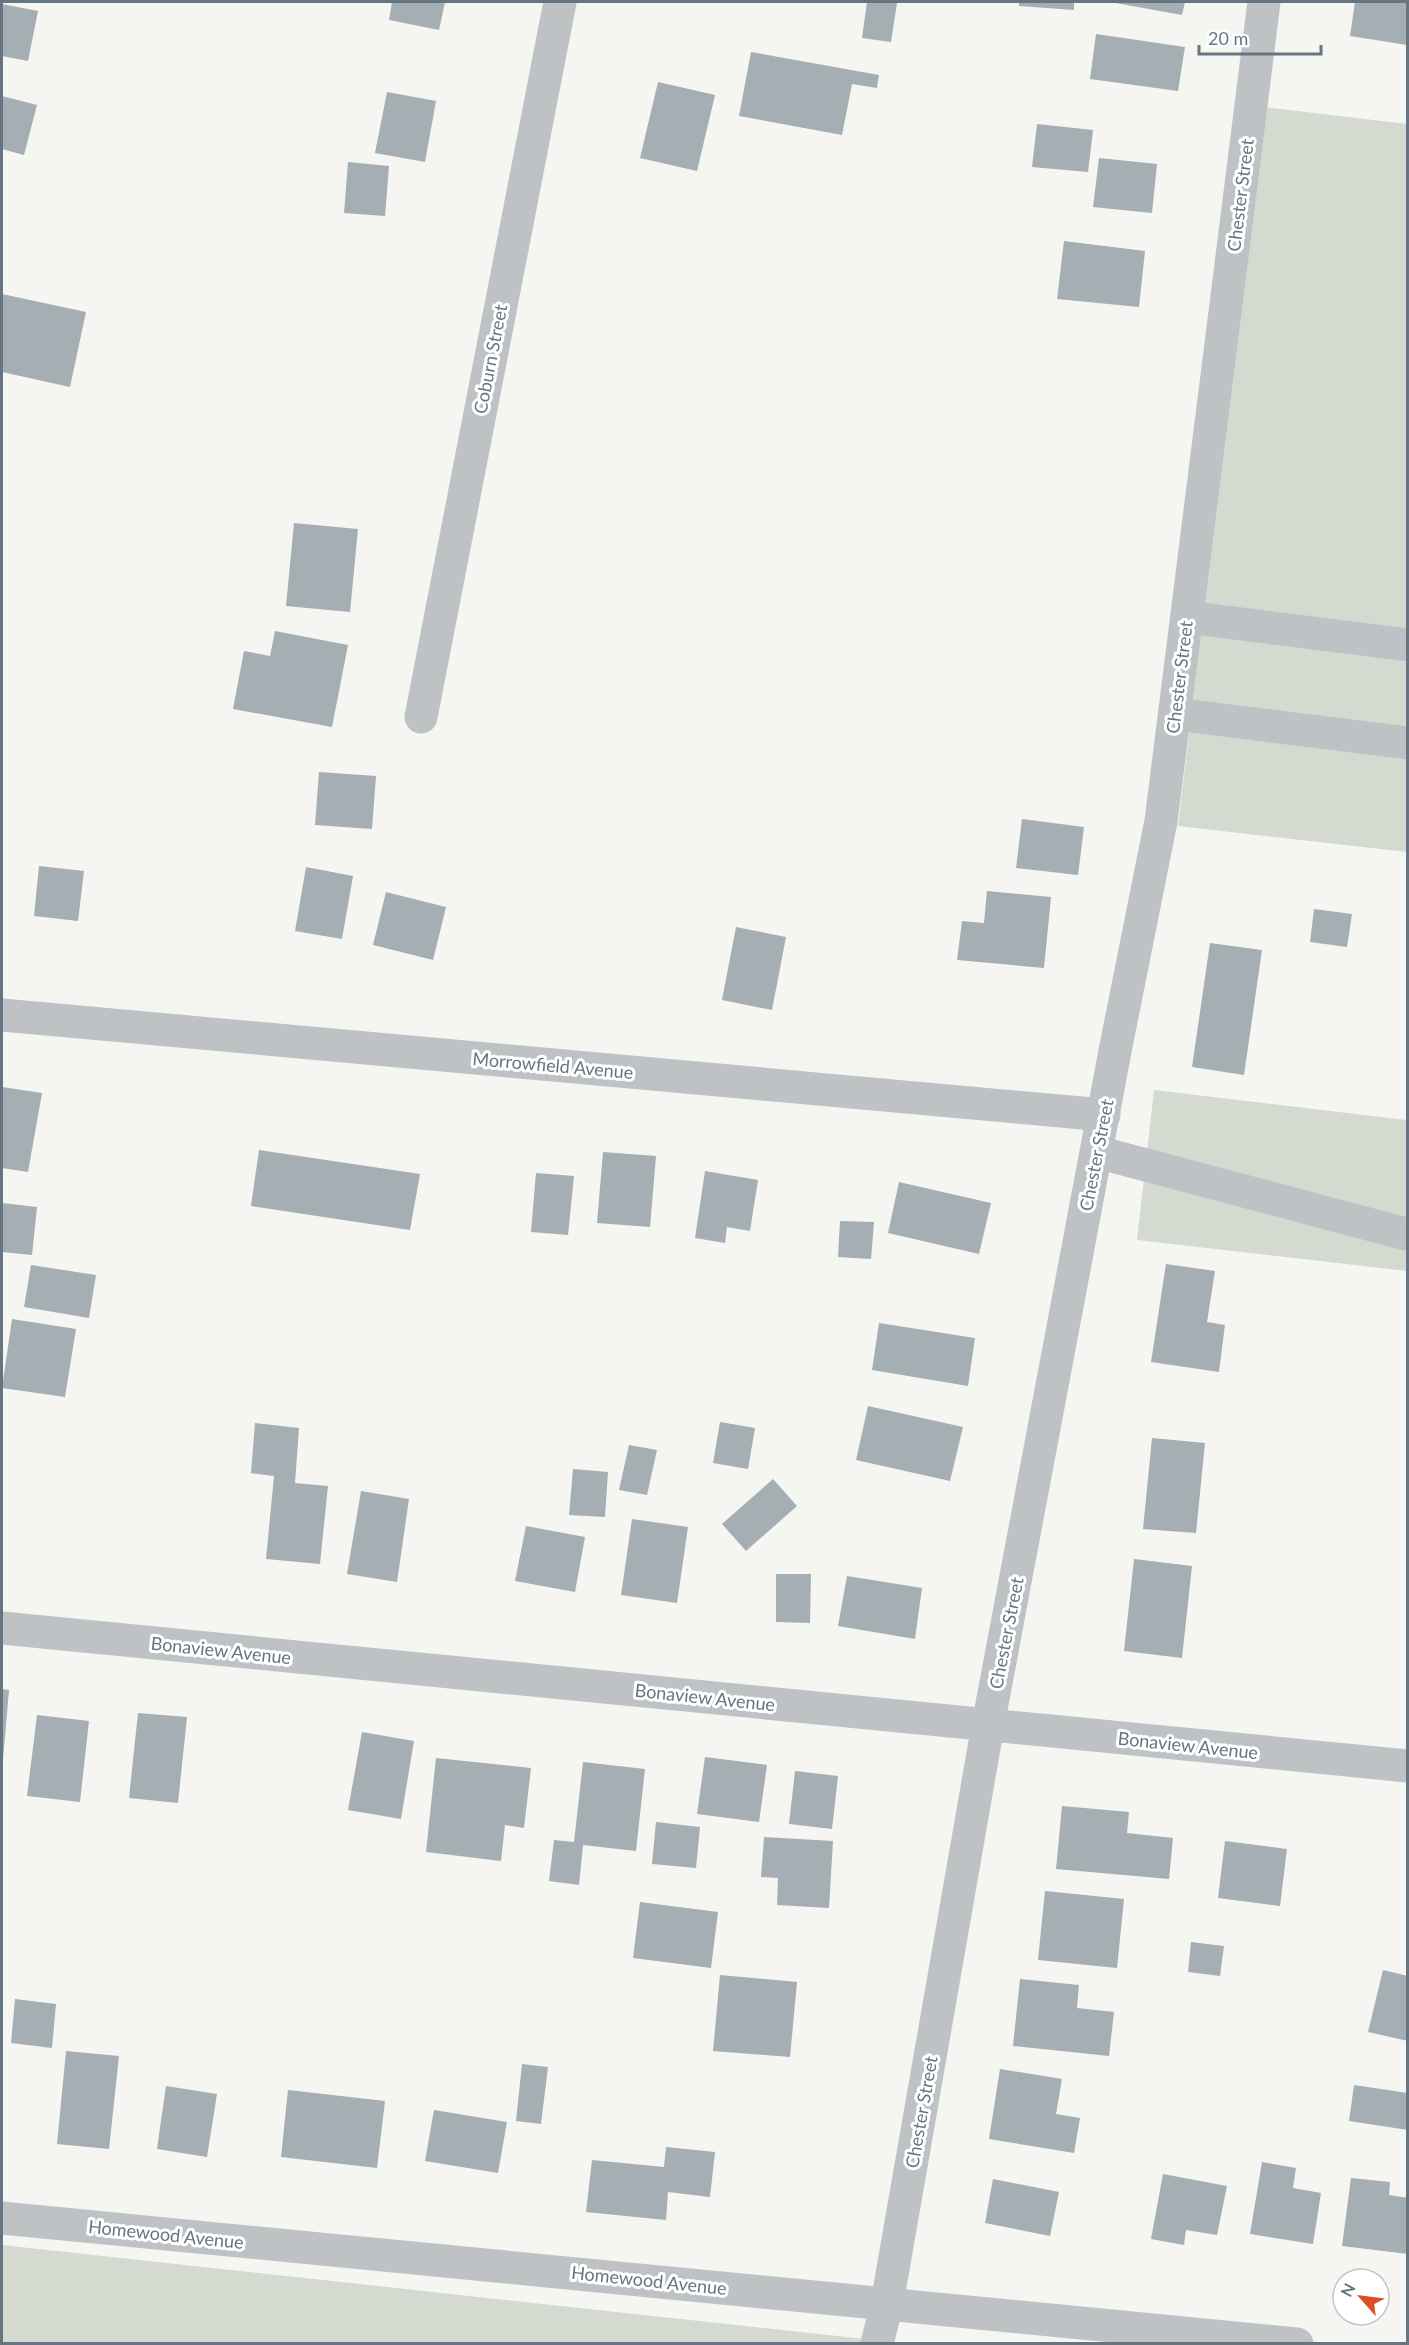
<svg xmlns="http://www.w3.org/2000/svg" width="1409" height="2345" viewBox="0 0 1409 2345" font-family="Lato,sans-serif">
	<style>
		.green { fill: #d5dad1 }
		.building { fill: #a5aeb3 }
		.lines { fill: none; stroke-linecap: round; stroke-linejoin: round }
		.minor { stroke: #bec2c5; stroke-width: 33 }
		.labels { text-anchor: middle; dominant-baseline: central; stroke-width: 6; stroke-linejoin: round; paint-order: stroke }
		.street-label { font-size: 18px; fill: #657682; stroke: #fff }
	</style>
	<rect width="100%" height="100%" fill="#f5f5f2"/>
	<g class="green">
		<path d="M1263,107L1407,124V852L1178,826Z"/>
		<path d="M1154,1090L1406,1120L1407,1109V1271L1137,1240Z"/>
		<path d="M2,2245L901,2343H2Z"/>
	</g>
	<g class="building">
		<path d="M392,2H445L439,30L389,20Z"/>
		<path d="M867,2L897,3L891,42L862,38Z"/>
		<path d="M1019,2H1074V10L1019,6Z"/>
		<path d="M1110,2H1185L1182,15Z"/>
		<path d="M1355,2H1408L1407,45L1350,36Z"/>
		<path d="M2,4L38,11L28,61L2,56Z"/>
		<path d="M1096,34L1185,47L1178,91L1090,79Z"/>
		<path d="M751,52L879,75L877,88L852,84L842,135L739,116Z"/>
		<path d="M658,82L715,95L697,171L640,158Z"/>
		<path d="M387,92L436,101L425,162L375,153Z"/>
		<path d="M2,96L37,105L24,155L2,149Z"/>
		<path d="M1037,124L1093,130L1088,172L1032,167Z"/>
		<path d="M1099,158L1157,164L1152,213L1093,207Z"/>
		<path d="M348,162L389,166L385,216L344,213Z"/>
		<path d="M1064,241L1145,251L1139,307L1057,299Z"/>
		<path d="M2,294L86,312L70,387L2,372Z"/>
		<path d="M294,523L358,529L350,612L286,606Z"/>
		<path d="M275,631L348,645L332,727L233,709L244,651L270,656Z"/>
		<path d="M319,772L376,776L372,829L315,825Z"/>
		<path d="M1022,819L1084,827L1078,875L1016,868Z"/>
		<path d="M39,866L84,871L78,921L34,916Z"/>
		<path d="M306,867L353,876L342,939L295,931Z"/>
		<path d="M987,891L1051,897L1044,968L957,960L962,921L984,923Z"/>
		<path d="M386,892L446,907L433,960L373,945Z"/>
		<path d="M1314,909L1352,914L1347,947L1310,942Z"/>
		<path d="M736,927L786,937L772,1010L722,1000Z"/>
		<path d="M1210,943L1262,950L1244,1075L1192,1067Z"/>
		<path d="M2,1087L42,1093L28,1172L2,1168Z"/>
		<path d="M259,1150L420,1174L410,1230L251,1206Z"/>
		<path d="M603,1152L656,1156L650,1227L597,1223Z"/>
		<path d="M705,1171L758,1180L750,1231L727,1227L725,1243L695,1238Z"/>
		<path d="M536,1173L574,1176L568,1235L531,1232Z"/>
		<path d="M899,1182L991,1203L979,1254L888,1233Z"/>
		<path d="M2,1203L37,1207L32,1255L2,1252Z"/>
		<path d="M840,1221L874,1222L871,1259L838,1257Z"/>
		<path d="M1166,1264L1215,1271L1207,1322L1225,1325L1219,1372L1151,1362Z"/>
		<path d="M31,1265L96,1275L89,1318L24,1307Z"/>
		<path d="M12,1319L76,1329L65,1397L2,1388Z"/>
		<path d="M879,1323L975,1338L968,1386L872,1370Z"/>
		<path d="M868,1406L963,1427L950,1481L856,1460Z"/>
		<path d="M720,1422L755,1428L748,1469L713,1463Z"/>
		<path d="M255,1423L299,1428L295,1483L328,1486L320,1564L266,1559L274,1476L251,1473Z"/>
		<path d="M1152,1438L1205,1443L1196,1533L1143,1529Z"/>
		<path d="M629,1445L657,1450L647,1495L619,1490Z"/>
		<path d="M573,1469L608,1472L605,1517L569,1515Z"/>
		<path d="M773,1479L797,1506L746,1551L722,1524Z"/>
		<path d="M361,1491L409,1499L397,1582L347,1574Z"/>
		<path d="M632,1519L688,1527L677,1603L621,1595Z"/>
		<path d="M526,1526L585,1537L575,1592L515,1581Z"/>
		<path d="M1134,1559L1192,1566L1182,1658L1124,1651Z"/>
		<path d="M776,1574H811L810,1623L776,1622Z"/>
		<path d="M847,1576L922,1588L915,1639L838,1626Z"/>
		<path d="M2,1689L9,1690L3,1760H2Z"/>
		<path d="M138,1713L187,1717L178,1803L129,1798Z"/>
		<path d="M37,1715L89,1721L80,1802L27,1796Z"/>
		<path d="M362,1732L414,1741L401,1819L348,1810Z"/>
		<path d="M705,1757L767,1765L759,1822L697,1814Z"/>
		<path d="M436,1758L531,1768L524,1828L505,1825L501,1861L426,1852Z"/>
		<path d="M583,1762L645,1769L636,1851L583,1845L579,1885L549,1881L554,1840L574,1842Z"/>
		<path d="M795,1771L838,1776L832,1829L789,1824Z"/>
		<path d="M1062,1806L1129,1812L1127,1833L1173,1838L1169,1879L1056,1869Z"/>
		<path d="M656,1822L700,1827L696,1868L652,1864Z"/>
		<path d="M764,1837L833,1841L829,1908L777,1905L778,1878L761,1877Z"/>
		<path d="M1225,1841L1287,1849L1280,1906L1218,1898Z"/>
		<path d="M1045,1891L1124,1899L1117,1968L1038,1960Z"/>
		<path d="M640,1902L718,1912L711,1968L633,1958Z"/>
		<path d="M1191,1942L1224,1946L1220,1976L1188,1972Z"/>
		<path d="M1383,1970L1408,1976V2041L1368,2032Z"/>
		<path d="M720,1975L797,1982L790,2057L713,2051Z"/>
		<path d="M1020,1979L1079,1985L1077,2008L1114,2012L1109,2056L1013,2046Z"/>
		<path d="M15,1999L56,2004L52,2048L11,2043Z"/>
		<path d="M66,2051L119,2056L109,2149L57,2144Z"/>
		<path d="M522,2064L548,2067L541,2124L516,2121Z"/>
		<path d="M1000,2069L1062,2079L1056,2114L1080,2118L1074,2153L989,2139Z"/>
		<path d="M1354,2085L1408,2093V2130L1349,2121Z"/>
		<path d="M166,2086L217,2094L207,2157L157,2149Z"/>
		<path d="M288,2090L385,2101L377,2168L281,2157Z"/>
		<path d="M434,2110L507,2122L498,2173L425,2161Z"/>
		<path d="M666,2147L715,2152L710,2197L668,2192L666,2220L586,2212L592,2160L664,2167Z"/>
		<path d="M1262,2162L1296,2168L1293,2188L1321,2193L1313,2244L1250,2234Z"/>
		<path d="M1163,2174L1227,2186L1217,2235L1186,2230L1184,2245L1151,2239Z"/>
		<path d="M1351,2178L1390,2182L1389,2195L1408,2198V2254L1342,2246Z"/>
		<path d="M993,2179L1059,2192L1050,2236L985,2223Z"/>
	</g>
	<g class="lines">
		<g class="minor">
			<path d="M1187,617L1408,645"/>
			<path d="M1175,714L1408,743"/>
			<path d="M421,717L560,2"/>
			<path d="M2,1015L1104,1115"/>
			<path d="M1097,1152L1406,1234"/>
			<path d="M2,1628L1408,1766"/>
			<path d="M2,2218L1297,2344"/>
			<path d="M877,2344L887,2303L988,1725L1116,1046L1161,821L1264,2"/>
		</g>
	</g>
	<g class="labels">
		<g class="street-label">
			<text transform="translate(1240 195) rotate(-83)">Chester Street</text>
			<text transform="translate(490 359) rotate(-79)">Coburn Street</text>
			<text transform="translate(1179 677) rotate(-83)">Chester Street</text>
			<text transform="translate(553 1065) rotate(5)">Morrowfield Avenue</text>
			<text transform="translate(1096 1155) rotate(-79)">Chester Street</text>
			<text transform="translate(1006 1633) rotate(-79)">Chester Street</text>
			<text transform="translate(221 1650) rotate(6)">Bonaview Avenue</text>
			<text transform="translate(705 1697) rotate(6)">Bonaview Avenue</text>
			<text transform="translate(1188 1745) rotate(6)">Bonaview Avenue</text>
			<text transform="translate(921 2112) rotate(-80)">Chester Street</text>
			<text transform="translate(166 2234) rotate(6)">Homewood Avenue</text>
			<text transform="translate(649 2280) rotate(6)">Homewood Avenue</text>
		</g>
	</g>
	<rect width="1409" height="2345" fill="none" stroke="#657682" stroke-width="6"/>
	<g transform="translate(1361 2297) rotate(298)"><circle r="28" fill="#ffffff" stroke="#c1c8cd" stroke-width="1.5"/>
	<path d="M0-4.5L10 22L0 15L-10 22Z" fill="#db4f2b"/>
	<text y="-9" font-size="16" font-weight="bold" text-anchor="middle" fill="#657682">N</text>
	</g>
	<path d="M1199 45v9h122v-9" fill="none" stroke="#657682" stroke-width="3"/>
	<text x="1208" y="45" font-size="18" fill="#657682" stroke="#ffffff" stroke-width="4.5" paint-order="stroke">20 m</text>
</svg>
